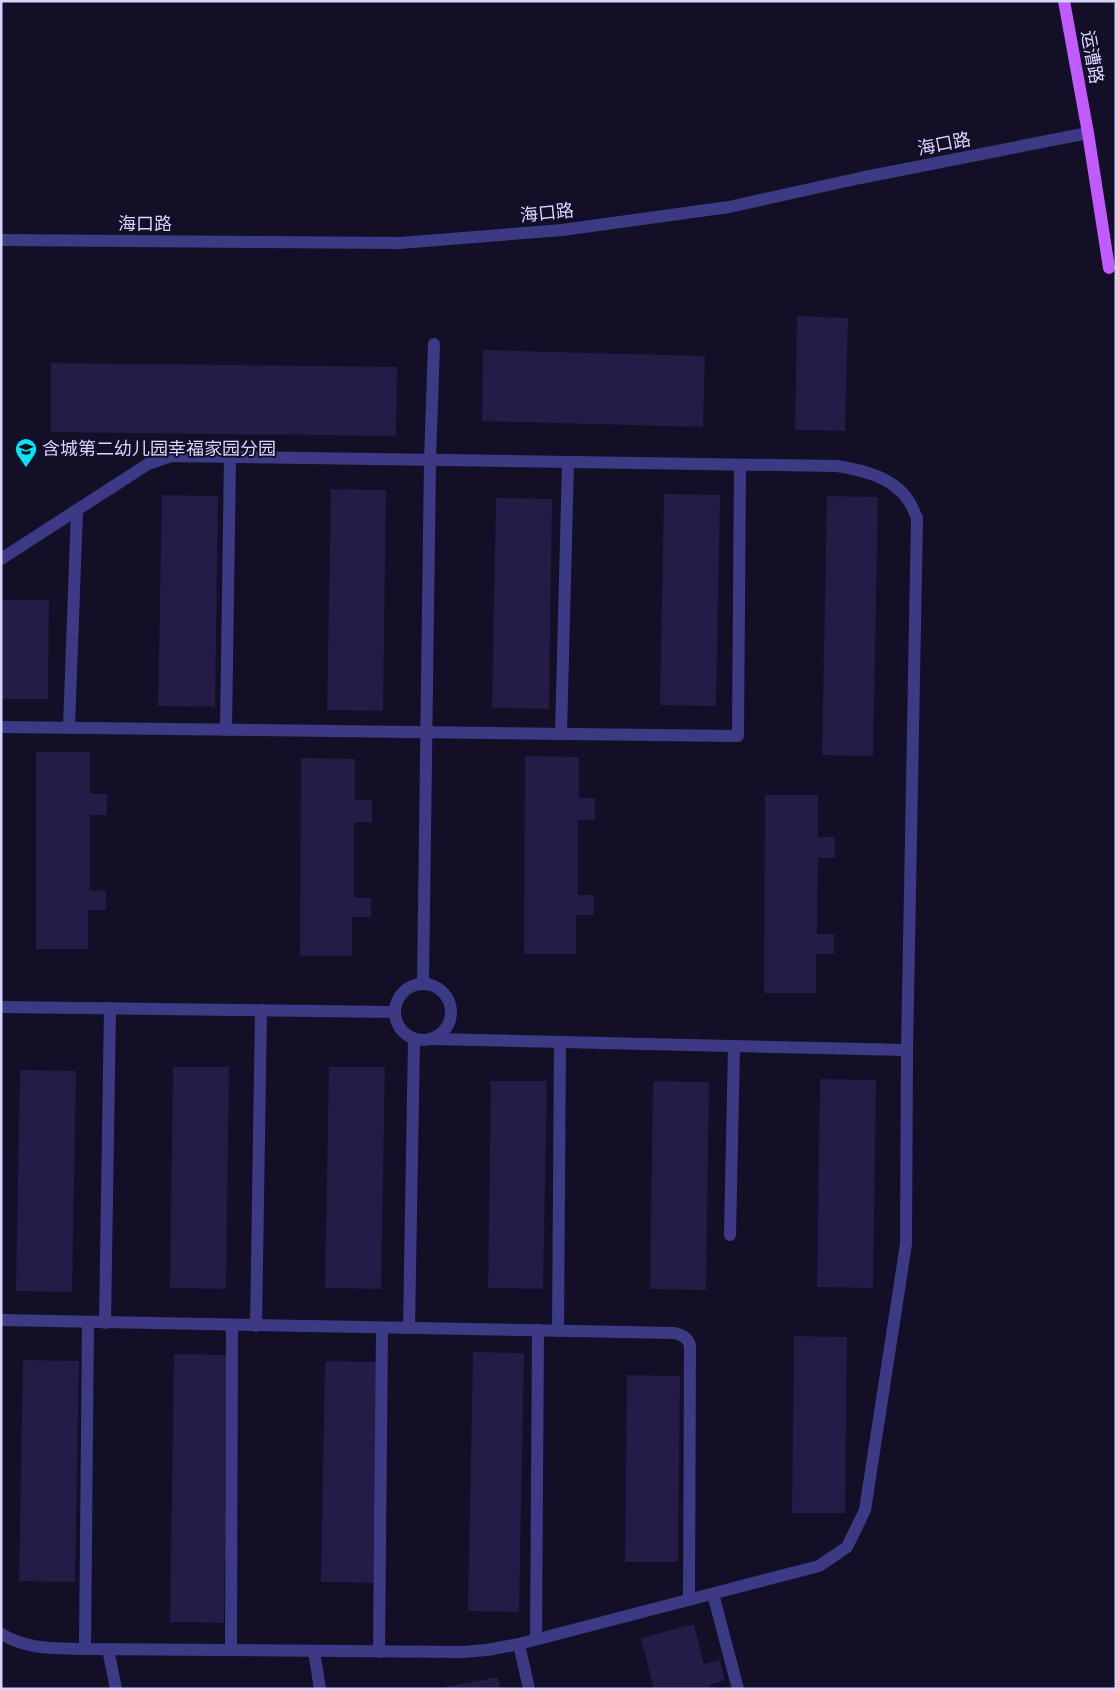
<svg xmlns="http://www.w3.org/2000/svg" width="1117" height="1690" viewBox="0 0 1117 1690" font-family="Rubik,'Noto Sans SC',sans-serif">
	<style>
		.building { fill: #241b47 }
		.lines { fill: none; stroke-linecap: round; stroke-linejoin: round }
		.minor { stroke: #3d3a85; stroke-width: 12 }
		.major { stroke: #c25bff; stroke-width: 12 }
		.labels { text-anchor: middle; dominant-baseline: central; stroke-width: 4; stroke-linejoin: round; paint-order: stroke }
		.street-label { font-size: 18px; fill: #d9d4ff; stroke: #130f26 }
		.poi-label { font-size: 18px; fill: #d9d4ff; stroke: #130f26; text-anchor: start }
	</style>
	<rect width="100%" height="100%" fill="#130f26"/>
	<g class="building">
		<path d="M797,316L848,318L845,431L795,430Z"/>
		<path d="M483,350L705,356L703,427L482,421Z"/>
		<path d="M51,363L397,367L396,436L51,432Z"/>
		<path d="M331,489L386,490L383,711L327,710Z"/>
		<path d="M664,494L720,495L716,706L660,705Z"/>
		<path d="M162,495L218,496L215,707L158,706Z"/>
		<path d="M827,496L878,497L873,756L822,755Z"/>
		<path d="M496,498L552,499L549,709L492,708Z"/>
		<path d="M1,600H49L48,699H1Z"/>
		<path d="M36,752H90V794H107V815H90V890L106,891V910H88V949H36Z"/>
		<path d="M525,756L579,757V798H595V820H578V895H594V915H576V954H524Z"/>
		<path d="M301,758L355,759V800H372V822H354V898H371V917H352V956H300Z"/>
		<path d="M765,795H818V837H835V858H818L817,934H834V954H816V993H764Z"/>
		<path d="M173,1067H229L226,1289L170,1288Z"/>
		<path d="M329,1067H385L381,1289L325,1288Z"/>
		<path d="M20,1070L76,1071L72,1292L16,1291Z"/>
		<path d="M820,1079L876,1080L873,1288L817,1287Z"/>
		<path d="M491,1081H547L543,1289L488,1288Z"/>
		<path d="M653,1081L709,1082L706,1290L650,1289Z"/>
		<path d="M794,1336L847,1337L845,1513H792Z"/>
		<path d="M473,1352L524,1353L519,1612L468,1611Z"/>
		<path d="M174,1354L227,1355L224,1623L170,1622Z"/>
		<path d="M23,1360L79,1361L75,1582L19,1581Z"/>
		<path d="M325,1361L381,1362L377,1583L321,1582Z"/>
		<path d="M627,1375L680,1376L678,1562H625Z"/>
		<path d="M694,1624L704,1664L720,1660L725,1680L709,1685L710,1689H654L641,1638Z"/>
		<path d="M498,1677L500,1689H446L445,1687Z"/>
	</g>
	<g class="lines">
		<g class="minor">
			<path d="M1,240L400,243L562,230L729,207L860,178L1088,133"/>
			<path d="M1,559L148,464L171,456L837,466C862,470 893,477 908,500C912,505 914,512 917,518L907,1050L906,1244L865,1510L847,1547L819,1566L519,1644L487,1650L463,1652L85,1649C55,1648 28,1650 1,1634"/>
			<path d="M1,727L738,736L740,465"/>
			<path d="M69,727L77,510"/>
			<path d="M226,730L230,457"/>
			<path d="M561,734L568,463"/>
			<path d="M423,983L430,460L434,344"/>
			<circle cx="423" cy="1012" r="28"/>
			<path d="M1,1007L394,1012"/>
			<path d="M431,1039L907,1050"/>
			<path d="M730,1235L734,1046"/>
			<path d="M1,1320L675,1333C682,1335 687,1337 690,1345L689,1600"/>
			<path d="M105,1323L110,1008"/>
			<path d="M256,1326L261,1010"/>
			<path d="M409,1328L414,1039"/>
			<path d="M558,1331L560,1042"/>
			<path d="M713,1594L738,1689"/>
			<path d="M536,1639L538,1330"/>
			<path d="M519,1644L529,1689"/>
			<path d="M85,1649L88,1323"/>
			<path d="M108,1649L116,1689"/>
			<path d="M231,1650L232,1325"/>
			<path d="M314,1651L320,1689"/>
			<path d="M379,1652L382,1328"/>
		</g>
		<path class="major" d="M1064,1L1088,133L1109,268"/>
	</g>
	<defs>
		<g id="school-pin" transform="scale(1.125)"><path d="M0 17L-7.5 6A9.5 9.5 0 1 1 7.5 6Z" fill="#00e5ff" stroke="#130f26"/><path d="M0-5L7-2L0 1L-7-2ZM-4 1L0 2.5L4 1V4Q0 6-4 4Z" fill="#111"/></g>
	</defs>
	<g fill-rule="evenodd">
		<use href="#school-pin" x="26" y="449"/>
	</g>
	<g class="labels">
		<g class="street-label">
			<text transform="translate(1092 57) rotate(80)">运漕路</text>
			<text transform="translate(944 144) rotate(-11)">海口路</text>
			<text transform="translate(547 213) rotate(-6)">海口路</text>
			<text x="145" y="224">海口路</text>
		</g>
		<g class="poi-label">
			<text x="42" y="449">含城第二幼儿园幸福家园分园</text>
		</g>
	</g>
	<rect width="1117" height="1690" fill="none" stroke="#d9d4ff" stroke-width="5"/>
</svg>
